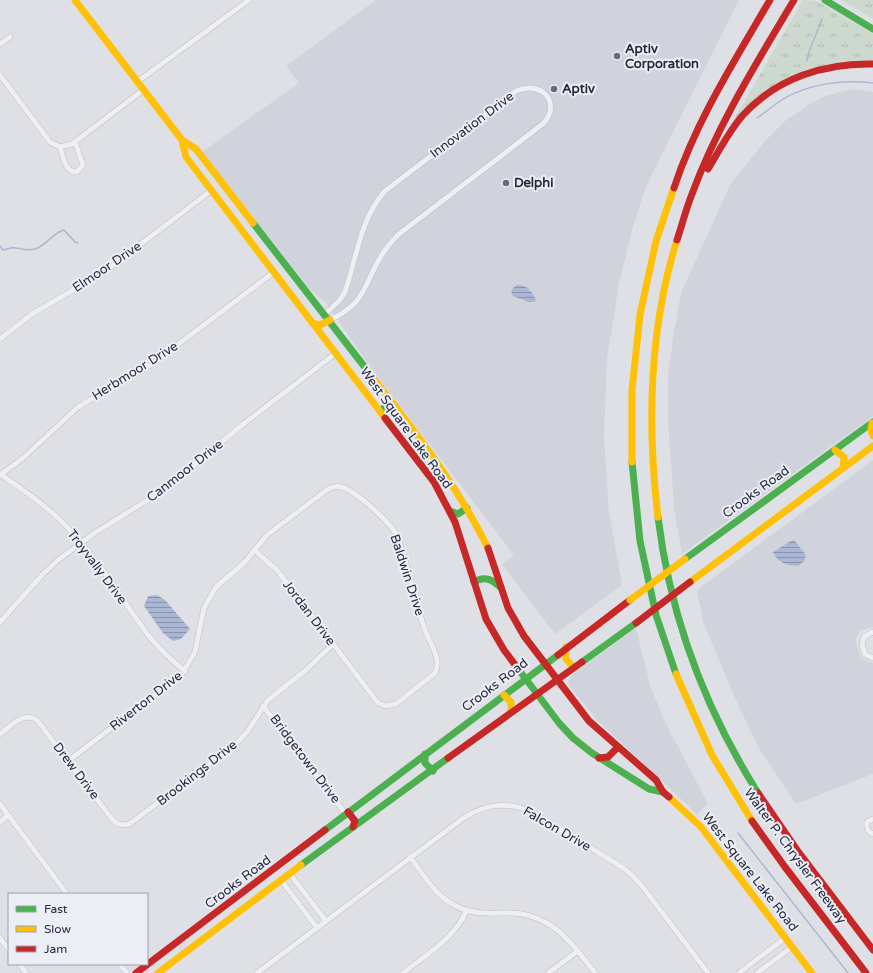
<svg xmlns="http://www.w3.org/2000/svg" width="873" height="973" viewBox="0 0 873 973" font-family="'Varela Round',sans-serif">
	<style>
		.built { fill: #d0d3dc }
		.grass { fill: url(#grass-tufts) }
		.water { fill: url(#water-rules) }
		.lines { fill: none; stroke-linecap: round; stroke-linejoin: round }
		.stream { stroke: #aab7d4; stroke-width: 1.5 }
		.street-casing { stroke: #bdbec3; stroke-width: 6 }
		.street { stroke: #eeeff2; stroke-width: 5 }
		.fast { stroke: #4caf50; stroke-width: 7 }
		.slow { stroke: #ffc107; stroke-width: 7 }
		.jam { stroke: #c62828; stroke-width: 7 }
		.slow-bridge { stroke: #ffc107; stroke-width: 7 }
		.jam-bridge { stroke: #c62828; stroke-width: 7 }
		.poi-dot { fill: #666a7a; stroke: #eceef6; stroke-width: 1.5 }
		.labels { text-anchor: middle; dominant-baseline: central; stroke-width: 4; stroke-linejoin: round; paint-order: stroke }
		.poi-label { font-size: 13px; font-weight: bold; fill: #252a40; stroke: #eceef6; text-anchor: start }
		.street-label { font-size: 13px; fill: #252a40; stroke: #eceef6 }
	</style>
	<defs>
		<pattern id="grass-tufts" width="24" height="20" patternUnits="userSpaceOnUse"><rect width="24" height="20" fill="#cdd9cf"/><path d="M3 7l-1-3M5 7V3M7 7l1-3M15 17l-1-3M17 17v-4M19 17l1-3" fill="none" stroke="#b0bab3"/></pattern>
		<pattern id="water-rules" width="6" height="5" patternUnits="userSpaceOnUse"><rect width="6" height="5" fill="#aab7d4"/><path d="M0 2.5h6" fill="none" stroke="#8a95ad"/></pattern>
	</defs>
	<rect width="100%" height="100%" fill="#dfe0e5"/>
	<g class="built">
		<path d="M376,0H739L645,189L633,227L619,284L607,359L604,436L609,512L622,585L555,634L502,564L514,555L366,361L327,304L310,289L202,152L299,83L286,66Z"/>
		<path d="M852,89L873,92V416L682,554L674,508L668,423V378L673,338L681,293L730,185L764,142L785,121L807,106L825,96Z"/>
		<path d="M873,460V627L861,630L855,640L860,655L865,660L873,663V774L796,804L760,750L739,707L703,622L697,590Z"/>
		<path d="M636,628L650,685L664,720L708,804L697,814L597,720L569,685V680L574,673Z"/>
	</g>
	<g class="grass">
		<path d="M803,0L817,1L873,34V61L805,70L733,121Z"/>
		<path d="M841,0H873V19Z"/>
	</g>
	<g class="water">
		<path d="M516,285C526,284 532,291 536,300L534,302H528L513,296L511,291Z"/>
		<path d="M794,540L806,555L804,561L798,566C787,566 777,562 773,552L791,541Z"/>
		<path d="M157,595L165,600L190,629L181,639L173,641L163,633L144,606L148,596Z"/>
	</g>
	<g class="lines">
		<g class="stream">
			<path d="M807,61L809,52L822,19"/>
			<path d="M757,118C766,112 774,105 783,99C808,84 844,79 873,83"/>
			<path d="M0,246L3,250C8,249 12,247 16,248C23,249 28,251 35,249C46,246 54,232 64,230L75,242L78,243"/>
			<path d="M738,833L848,973"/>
		</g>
		<g class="street-casing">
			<g id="street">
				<path d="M0,44L10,37"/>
				<path d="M0,75L50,142L60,147L72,144L143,90"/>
				<path d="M137,82L249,0"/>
				<path d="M60,147C63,156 65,173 77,172L83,165L75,142"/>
				<path d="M325,314L339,301L345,292C357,257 360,219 385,191L516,91C540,80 562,101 544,123L399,234C392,241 386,248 381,256C363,286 367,302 330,320"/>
				<path d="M0,339L32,314L104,272L212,190"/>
				<path d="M0,474C26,492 52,509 73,534C89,552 105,572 118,592C142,626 151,645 185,671"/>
				<path d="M0,475L23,458L78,407L152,364L274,272"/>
				<path d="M0,622L42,575L58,560L96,532L167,488L242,425L336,353"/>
				<path d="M873,632L864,637L862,645L865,654L873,658"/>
				<path d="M263,706L346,814"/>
				<path d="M0,734C11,726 23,711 37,720L112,819L118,824L128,825L234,746L247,732L268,700L306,670L333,644"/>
				<path d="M68,761L182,674L195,652L204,608L216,587L245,562L267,535L324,492C329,488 334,485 341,487C355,490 387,520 395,532C408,562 413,596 424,627C428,641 443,659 435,673L396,704L386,706L378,703L277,570L254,550"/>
				<path d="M0,804L67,894"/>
				<path d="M873,819L867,822C866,827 868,832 873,834"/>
				<path d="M0,822L8,815"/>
				<path d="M410,857C424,875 435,896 456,906C473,915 491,913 509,913C551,913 572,943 595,973"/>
				<path d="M290,874L326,921"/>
				<path d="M281,880L317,928"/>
				<path d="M0,938L9,950"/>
				<path d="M19,964L26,973"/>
				<path d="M120,964L127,973"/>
				<path d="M257,973L462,819C484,804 508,801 532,812L622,867L632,875L642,886L708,973"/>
				<path d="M403,973C427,954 454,939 467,910"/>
				<path d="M548,973L578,951"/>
				<path d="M739,973L785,938"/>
				<path d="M757,973L792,947"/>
			</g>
		</g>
		<use href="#street" class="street"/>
		<g class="fast">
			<path d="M825,0L873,29"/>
			<path d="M253,223L367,370"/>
			<path d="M381,412L386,405L395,406"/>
			<path d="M632,462L640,541L656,615L676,674"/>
			<path d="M450,511L458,514L467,508"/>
			<path d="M658,517C670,616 705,709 758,793"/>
			<path d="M685,559L873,422"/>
			<path d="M474,582C485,575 493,580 501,588"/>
			<path d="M582,662L636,623"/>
			<path d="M516,666L559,723L573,738L592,753L649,789L663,792"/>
			<path d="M425,754V763L433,771"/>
			<path d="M325,830L558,655"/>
			<path d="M301,865L448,758"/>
		</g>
		<g class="slow">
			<path d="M75,0L182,140L196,149L253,223"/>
			<path d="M182,140L186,157L385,418"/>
			<path d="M313,323L320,325L330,320"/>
			<path d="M367,370C411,426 456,483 488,548"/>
			<path d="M872,423L871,430L873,436"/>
			<path d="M835,450L844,457L843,468"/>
			<path d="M632,462V390L640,315L656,241L674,188"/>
			<path d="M658,517C647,425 649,329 677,240"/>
			<path d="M690,582L873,446"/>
			<path d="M566,647V659L574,668"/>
			<path d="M676,674L712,755L752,821"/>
			<path d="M504,695L511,702V712"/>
			<path d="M669,797L701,827L812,973"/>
			<path d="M158,973L301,865"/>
		</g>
		<g class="jam">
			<path d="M708,169C719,151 729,131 743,115C777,78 824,63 873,64"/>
			<path d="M674,188C696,121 735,60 770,0"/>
			<path d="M677,240C682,225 686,209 692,194C717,126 757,62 794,0"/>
			<path d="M385,418L434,482L455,522L486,619L504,650L516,666"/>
			<path d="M488,548L508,608L524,636L589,721L656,780L663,792L669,797"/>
			<path d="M558,655L630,600"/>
			<path d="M448,758L582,662"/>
			<path d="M599,758L608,757L618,747"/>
			<path d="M758,793L797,850L873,950"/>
			<path d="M348,812L355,821L353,827"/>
			<path d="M752,821L785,867L866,973"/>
			<path d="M136,973L325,830"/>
		</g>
		<path class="slow-bridge" d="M630,600L685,559"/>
		<path class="jam-bridge" d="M636,623L690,582"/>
	</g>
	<g class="poi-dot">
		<circle cx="617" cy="56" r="4"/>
		<circle cx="554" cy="89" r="4"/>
		<circle cx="506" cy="183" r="4"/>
	</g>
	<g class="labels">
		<g class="poi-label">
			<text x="625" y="49">Aptiv<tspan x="625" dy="15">Corporation</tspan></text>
			<text x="562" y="89">Aptiv</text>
			<text x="514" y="183">Delphi</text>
		</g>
		<g class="street-label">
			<text transform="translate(472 125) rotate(-37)">Innovation Drive</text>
			<text transform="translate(107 267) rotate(-34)">Elmoor Drive</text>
			<text transform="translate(135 371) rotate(-32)">Herbmoor Drive</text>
			<text transform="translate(406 428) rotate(54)">West Square Lake Road</text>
			<text transform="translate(185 471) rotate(-38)">Canmoor Drive</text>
			<text transform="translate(756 492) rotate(-36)">Crooks Road</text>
			<text transform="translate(97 567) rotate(53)">Troyvally Drive</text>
			<text transform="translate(407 575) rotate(72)">Baldwin Drive</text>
			<text transform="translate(309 613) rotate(53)">Jordan Drive</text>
			<text transform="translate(495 685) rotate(-37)">Crooks Road</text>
			<text transform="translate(146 701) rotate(-38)">Riverton Drive</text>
			<text transform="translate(305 759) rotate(53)">Bridgetown Drive</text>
			<text transform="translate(76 771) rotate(53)">Drew Drive</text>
			<text transform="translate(197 773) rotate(-38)">Brookings Drive</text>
			<text transform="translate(557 829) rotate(30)">Falcon Drive</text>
			<text transform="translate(795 856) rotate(54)">Walter P. Chrysler Freeway</text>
			<text transform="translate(750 872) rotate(52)">West Square Lake Road</text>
			<text transform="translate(238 882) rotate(-37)">Crooks Road</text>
		</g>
	</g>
	<rect x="8" y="893" width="140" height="72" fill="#eceef6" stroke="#9ca0ad"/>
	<rect x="16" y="906" width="20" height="6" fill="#4caf50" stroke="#9ca0ad"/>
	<text x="44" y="913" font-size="12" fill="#252a40">Fast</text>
	<rect x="16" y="926" width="20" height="6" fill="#ffc107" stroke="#9ca0ad"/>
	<text x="44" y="933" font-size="12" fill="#252a40">Slow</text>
	<rect x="16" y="946" width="20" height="6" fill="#c62828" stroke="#9ca0ad"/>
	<text x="44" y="953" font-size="12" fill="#252a40">Jam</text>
</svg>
